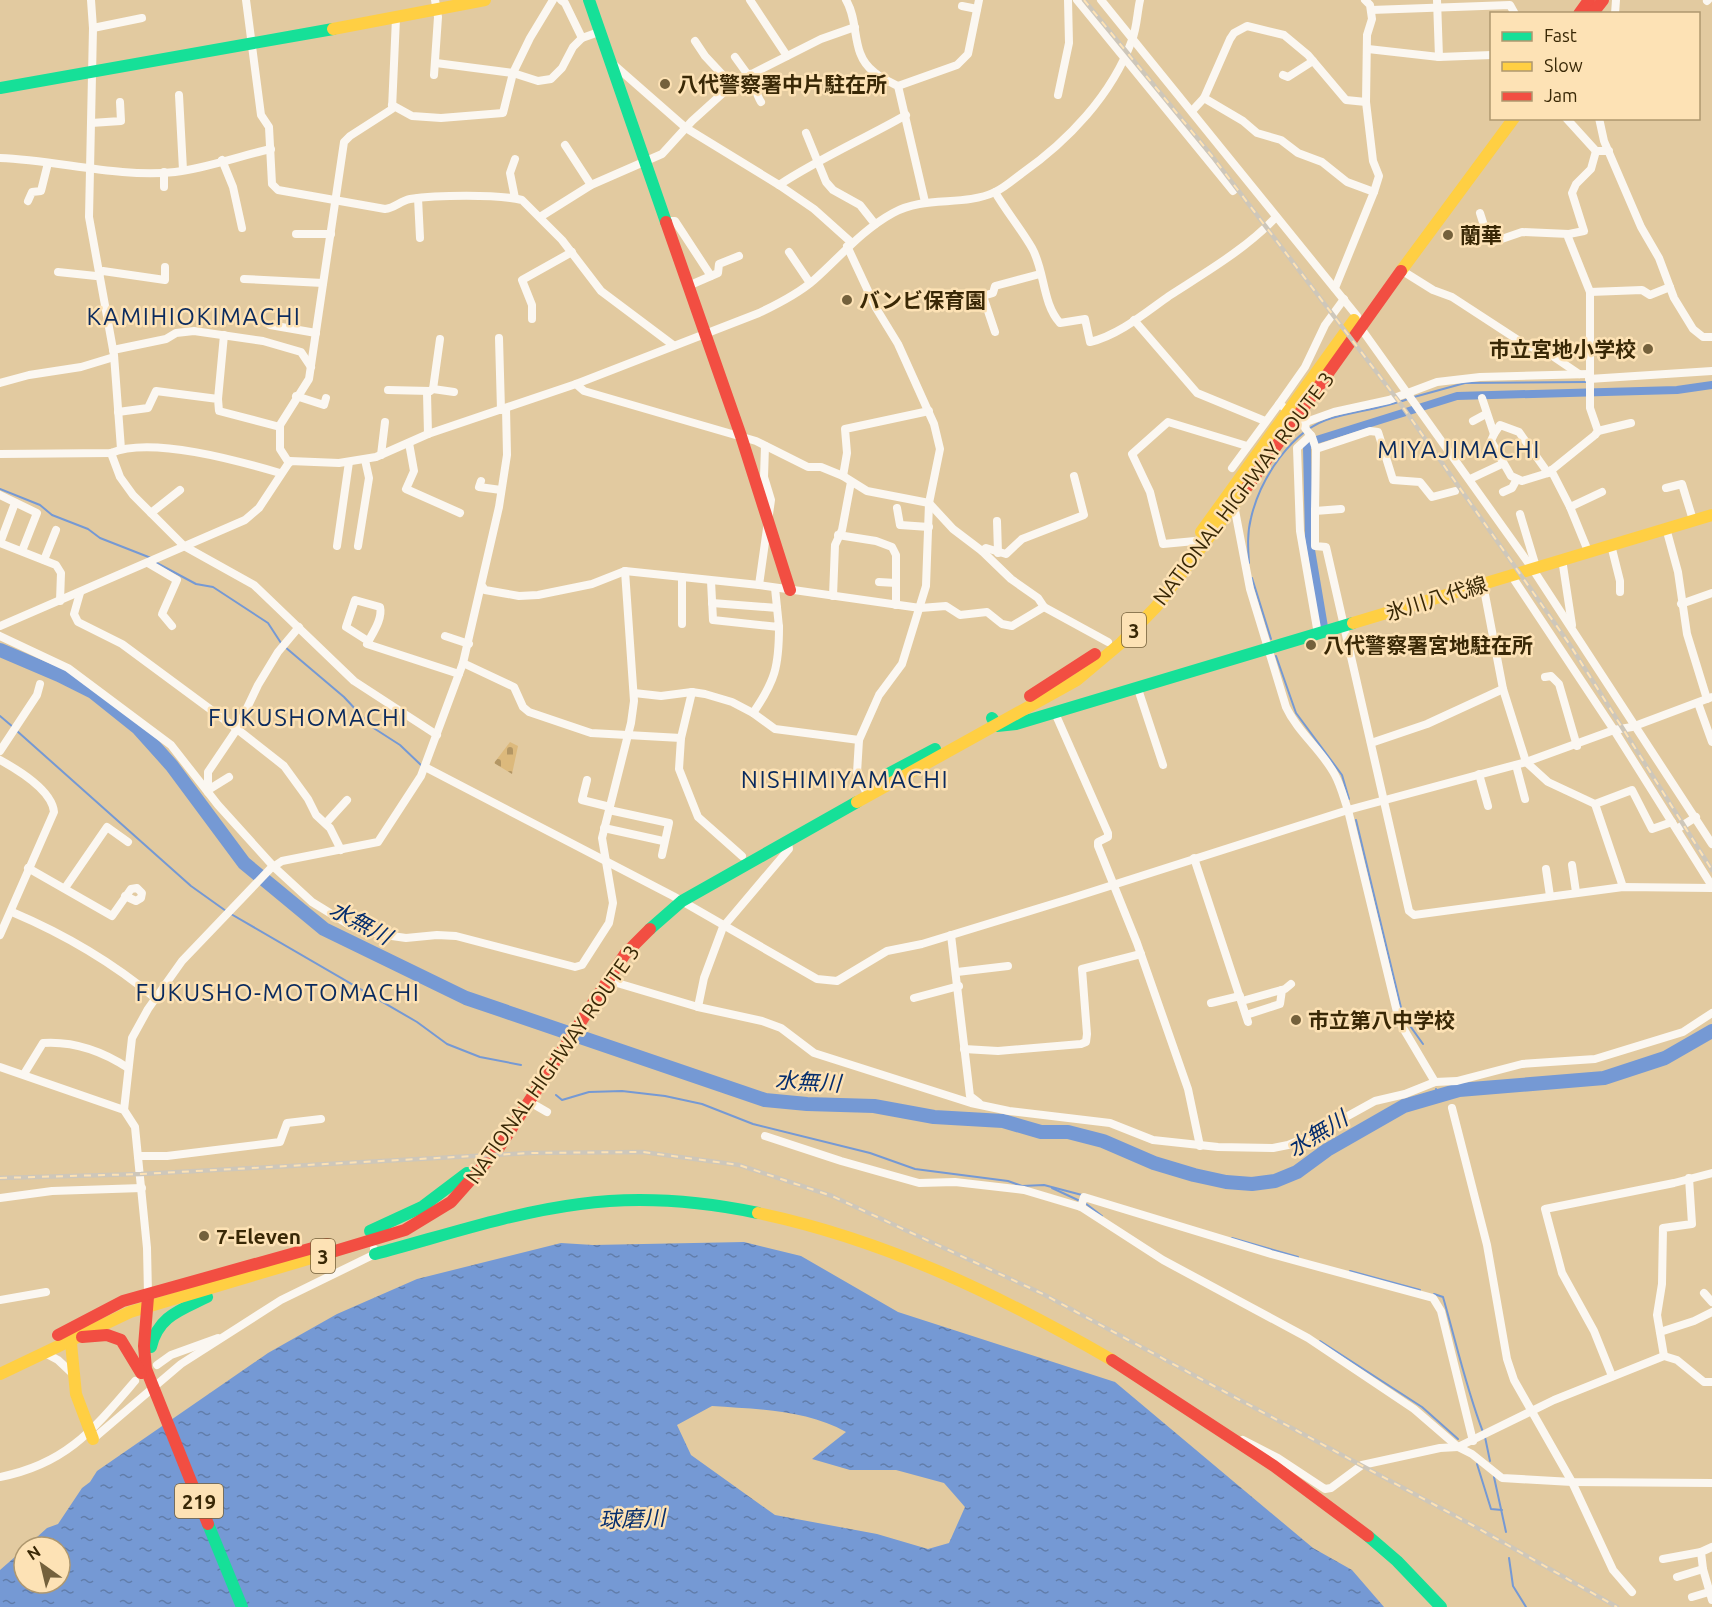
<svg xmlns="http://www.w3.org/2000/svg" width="1712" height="1607" viewBox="0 0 1712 1607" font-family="Ubuntu,'Noto Sans JP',sans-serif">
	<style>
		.cemetery { fill: url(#cemetery-stones) }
		.water { fill: url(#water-ripples); fill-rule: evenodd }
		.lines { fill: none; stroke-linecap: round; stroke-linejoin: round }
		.stream { stroke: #7599d4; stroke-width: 2 }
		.canal { stroke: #7599d4; stroke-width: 8 }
		.river { stroke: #7599d4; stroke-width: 14 }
		.street { stroke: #fbf7f1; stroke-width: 8 }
		.fast { stroke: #16e098; stroke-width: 12 }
		.slow { stroke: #ffcf43; stroke-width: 12 }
		.jam { stroke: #f24e42; stroke-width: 12 }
		.rail-casing { stroke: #cec7ba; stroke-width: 4.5 }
		.rail { stroke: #fde2b5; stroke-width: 2; stroke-dasharray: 7; stroke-linecap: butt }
		.poi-dot { fill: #74613c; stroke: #fde2b5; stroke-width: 2 }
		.labels { text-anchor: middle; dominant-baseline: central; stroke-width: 5; stroke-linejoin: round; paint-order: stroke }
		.shield { fill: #fde2b5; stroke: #74603a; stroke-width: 1.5 }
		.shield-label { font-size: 20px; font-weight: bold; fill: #392806 }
		.poi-label { font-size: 21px; font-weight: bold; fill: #392806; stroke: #fde2b5; text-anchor: start }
		.street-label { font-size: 21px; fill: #392806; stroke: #fde2b5 }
		.water-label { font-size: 22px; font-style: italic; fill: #052d6d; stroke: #fde2b5 }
		.quarter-label { font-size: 24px; letter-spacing: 1.5px; fill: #0a2a5e; stroke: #fde2b5 }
	</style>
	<defs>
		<pattern id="cemetery-stones" width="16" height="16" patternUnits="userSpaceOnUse" patternTransform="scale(1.5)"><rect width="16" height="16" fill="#dcb97c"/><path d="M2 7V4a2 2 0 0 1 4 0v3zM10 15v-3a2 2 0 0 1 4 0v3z" fill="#b39664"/></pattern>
		<pattern id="water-ripples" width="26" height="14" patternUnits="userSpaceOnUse" patternTransform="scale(1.5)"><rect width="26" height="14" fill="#7599d4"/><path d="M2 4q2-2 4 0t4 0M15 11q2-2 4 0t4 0" fill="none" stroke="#617daa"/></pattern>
	</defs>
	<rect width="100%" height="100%" fill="#e2caa0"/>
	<path class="cemetery" d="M510,742L518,746L512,774L494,763Z"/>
	<path class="water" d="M744,1242L801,1256L898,1312L1115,1382L1313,1548L1352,1570L1384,1607H0V1570L24,1549V1583H60V1547H26L47,1528L58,1524L82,1488L90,1482L97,1471L268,1353L337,1314L417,1279L561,1243L593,1245ZM712,1406C756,1409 807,1410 846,1432L812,1459L850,1470H896L944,1483L965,1507L949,1543L928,1549L877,1534L775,1515L691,1455L677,1425Z"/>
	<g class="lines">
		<g class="stream">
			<path d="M1414,397L1465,383L1586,382"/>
			<path d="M0,489L40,505L52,515L88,529L100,538L151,558"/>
			<path d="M155,562L196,584L213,587L268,623L281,643"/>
			<path d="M1249,563C1248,548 1247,533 1251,518C1260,479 1292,429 1332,418C1358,411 1383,408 1408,399"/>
			<path d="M1252,578L1271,639"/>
			<path d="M285,647L344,697L372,727L400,745L422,766"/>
			<path d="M1276,656L1296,713L1342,775L1349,799"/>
			<path d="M0,716L13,727"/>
			<path d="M17,731L191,886L226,911"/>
			<path d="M1356,820L1403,1016L1423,1044"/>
			<path d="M231,914L417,1022L447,1044L480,1057L521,1065"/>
			<path d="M1436,1089L1437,1095"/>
			<path d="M556,1095L562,1100L589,1092L622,1091L665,1096L702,1104L753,1124L870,1153L915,1169L1008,1181L1022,1186L1044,1185L1082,1195"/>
			<path d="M1052,1188L1080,1201"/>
			<path d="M1085,1203L1102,1216"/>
			<path d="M1232,1238L1298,1257"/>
			<path d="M1350,1271L1420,1290"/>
			<path d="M1434,1294L1443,1297C1456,1342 1466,1388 1483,1432"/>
			<path d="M1320,1341L1422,1407L1458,1439"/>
			<path d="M1485,1437L1490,1461"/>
			<path d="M1477,1464L1491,1509L1502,1510"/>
			<path d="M1494,1477L1506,1532"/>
			<path d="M1509,1558L1513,1586L1526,1607"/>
		</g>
		<path class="canal" d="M1324,627L1309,538L1307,447L1310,442L1457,396L1677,390L1712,385"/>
		<path class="river" d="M0,650L59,675L93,692L138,728L172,766L244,863L324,929L466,998L765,1100L807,1104L874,1106L934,1117L1003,1121L1041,1132H1068L1103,1141L1154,1163L1194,1175L1226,1182L1252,1184L1275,1181L1297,1172L1327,1150L1404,1106L1459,1090L1604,1078L1665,1058L1712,1031"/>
		<g class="street">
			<path d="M91,0L93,28L89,217L114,355L121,449"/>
			<path d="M246,0L261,115L269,127L272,184L278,190L385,209C395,208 400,201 410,199C436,195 497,194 522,200L562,240L601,291L673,345"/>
			<path d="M561,0L565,3L582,38L599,32"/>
			<path d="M750,0L787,56"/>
			<path d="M846,0C860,23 850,54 874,72C881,78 890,82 898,86L925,202"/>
			<path d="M1077,0L1233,191"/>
			<path d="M1101,0L1357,316"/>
			<path d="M1365,0L1370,5L1372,19L1367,35L1366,102L1373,161L1379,176L1374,192"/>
			<path d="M1437,0L1439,57"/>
			<path d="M1707,1L1708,0"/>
			<path d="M962,6L977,9"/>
			<path d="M1371,10L1510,5L1515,14"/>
			<path d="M1615,14L1616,0"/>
			<path d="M93,28L142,18"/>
			<path d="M695,41L705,56L732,85"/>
			<path d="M1368,49L1439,57L1492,55"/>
			<path d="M735,57L748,75"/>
			<path d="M436,63L513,73L538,81L551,79L562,68L573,47L582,38"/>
			<path d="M613,64L686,128L779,185L814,209L852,243"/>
			<path d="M750,74C755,83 755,93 761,102"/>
			<path d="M434,75L438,17L435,0"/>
			<path d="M1283,75L1288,77L1313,61"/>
			<path d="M898,86L957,65L968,54L979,0"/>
			<path d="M179,95L183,170"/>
			<path d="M1058,95L1069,43L1068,0"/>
			<path d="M1204,98L1230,39L1234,33L1247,26L1284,35L1308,55L1346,100L1366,102"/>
			<path d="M392,105L412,116L441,118L503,113L513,73L530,38L553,0"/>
			<path d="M1192,111L1204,98L1243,121L1257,133L1281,140L1298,153L1322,162L1347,182L1374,192L1335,288"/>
			<path d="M1566,118L1596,151"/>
			<path d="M1599,118L1604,141L1641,227L1659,258L1674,298L1693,329L1703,337H1712"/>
			<path d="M91,123L121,121L120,102"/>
			<path d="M806,133L826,182L833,190L860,205L875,224"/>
			<path d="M565,145L591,185"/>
			<path d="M1609,151H1596L1591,169L1576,184L1572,193L1584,231L1569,234L1568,237L1590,292L1642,290L1650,295L1670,287"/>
			<path d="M0,158C58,160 117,178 175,172C207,168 239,156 271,149"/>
			<path d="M515,159L510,173L515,198"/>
			<path d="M222,160L233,187L242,228"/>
			<path d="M779,185C820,158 864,139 906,115"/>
			<path d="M164,187V172"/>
			<path d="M995,192C1006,211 1021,229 1032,248C1045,271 1042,303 1060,323L1085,319L1090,342C1119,335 1145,313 1169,296C1206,272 1246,249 1276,217"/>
			<path d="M418,198L420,238"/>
			<path d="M28,201L32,192L41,191L48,163"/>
			<path d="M1480,213L1488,238L1493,242L1522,232L1569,234"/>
			<path d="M540,217L591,185L662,154L692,121L734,83L821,39L855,27"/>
			<path d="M665,221H675L711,276"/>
			<path d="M296,234H331"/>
			<path d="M847,246L876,308L898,344L934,424L940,449L929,503L926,586L902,664L879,695L859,740L857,773L868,796"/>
			<path d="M789,252L810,283"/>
			<path d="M1401,270L1433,290L1452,297L1524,344L1551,355L1579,374"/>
			<path d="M58,272L96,276L103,271L165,280V267"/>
			<path d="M244,279L323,283"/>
			<path d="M688,286L718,273L719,264L739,256"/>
			<path d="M1344,299L1325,325L1305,367L1279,404L1306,422L1334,412L1389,400L1437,382L1480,377L1589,374"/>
			<path d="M532,319V305L522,280L572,252"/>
			<path d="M1134,320L1197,393L1265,421"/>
			<path d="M270,325L316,333"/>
			<path d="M1360,327L1532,568L1712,844"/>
			<path d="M995,332L983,296L993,293L995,286L1040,274"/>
			<path d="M499,338L501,410"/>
			<path d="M113,350L166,339L176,333L194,331L263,341L301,352L311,367"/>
			<path d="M1589,379L1712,371"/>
			<path d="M0,383L29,375L81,367L114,357"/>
			<path d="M576,384L584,391L756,441L808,467H821L843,476L867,491L929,503L953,529L982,551L1011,579L1038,598L1044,607L1108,642"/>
			<path d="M433,389L454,392"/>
			<path d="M388,390L430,391"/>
			<path d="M296,396L324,405L326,398"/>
			<path d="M1482,398L1494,434L1500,425L1519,432L1548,473L1595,435L1598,431L1590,408V292"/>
			<path d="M218,399L224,335"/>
			<path d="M118,412L148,408L156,391L218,399L219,411L280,427"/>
			<path d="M1473,421L1486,414"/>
			<path d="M1306,422L1305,428L1312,437L1316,449L1370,431L1378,432L1393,480L1420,482L1432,497L1455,491"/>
			<path d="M1598,431L1631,423"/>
			<path d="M428,434L427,393L433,389L440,339"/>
			<path d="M1494,434L1491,441L1511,476L1522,481L1548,473"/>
			<path d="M1311,435L1297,448L1300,531L1318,634"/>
			<path d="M409,443L414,471L406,489L460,513"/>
			<path d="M1316,449L1315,511L1341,509"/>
			<path d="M111,453L120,477L133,495L184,546L254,585L354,681L437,735"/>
			<path d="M0,454L111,453C151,436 239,461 280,473"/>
			<path d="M381,455L385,422"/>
			<path d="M289,463L280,449V425L309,379L344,142L350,136L392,109L396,18"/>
			<path d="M1232,468L1279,404"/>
			<path d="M1551,470L1570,507L1588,551"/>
			<path d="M843,476L847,453L845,429L929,411"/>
			<path d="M1470,479L1502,464"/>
			<path d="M481,481L479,487L501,490"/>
			<path d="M1666,488L1682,484L1693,520"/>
			<path d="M1503,492L1512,488L1517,479"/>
			<path d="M0,495L37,513L22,551"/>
			<path d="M15,503L0,543L56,565L61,573L60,601"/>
			<path d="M1234,505L1250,589L1286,707C1298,733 1322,750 1335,775C1341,786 1344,799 1348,810L1397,1012L1403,1028L1435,1082"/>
			<path d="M1570,507L1602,492"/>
			<path d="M897,508L900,525L929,527"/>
			<path d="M1315,511V546L1326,547L1409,911L1414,915L1623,887L1712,888"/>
			<path d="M151,513L180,490"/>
			<path d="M1520,514L1536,567"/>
			<path d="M997,521L998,553"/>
			<path d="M1666,528L1678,572L1687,634L1707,699"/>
			<path d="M838,535L876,541L892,547L896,555V605"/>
			<path d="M1195,541L1163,544L1150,492L1132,454L1168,422L1247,446"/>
			<path d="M1611,545L1620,581V592"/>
			<path d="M337,546L349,462"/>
			<path d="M358,546L369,478L365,460"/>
			<path d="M982,551L986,548L1006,554L1022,539L1084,515L1074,476"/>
			<path d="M1562,559L1572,625"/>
			<path d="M44,560L56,530"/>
			<path d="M148,563L177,580L162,614L172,626"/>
			<path d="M1511,575L1614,730L1712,886"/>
			<path d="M682,577V624"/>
			<path d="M711,581L713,620L779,627L775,588"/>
			<path d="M879,582L896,583"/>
			<path d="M1483,584L1503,689L1526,762L1548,782L1595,804L1632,790L1652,829L1672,822"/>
			<path d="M759,585L771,500L764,477L765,446"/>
			<path d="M482,586L485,590L519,596L538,595L592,584L625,571L759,585L920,608L946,606L960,615L987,612L1002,624L1012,626L1044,607"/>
			<path d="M80,593L74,614L78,622L122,644L237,729L258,685L278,652L299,627"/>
			<path d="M833,596L835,545L842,530L851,482"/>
			<path d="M712,603L777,608"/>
			<path d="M1681,604L1712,593"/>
			<path d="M0,626L245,520L259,508L290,461L339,463L376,457L428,434L576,384L759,313C778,304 798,294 814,280C840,257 862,230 893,213C925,195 963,207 995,192C1004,188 1013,180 1021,174C1068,141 1112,95 1132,40C1137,28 1137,13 1140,0"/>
			<path d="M0,636L68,668L171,745L218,805L274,867L312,902L351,926L378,934L406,938L437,935L456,936L575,967L582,965L609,923L613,903L602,838L631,723L634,701L625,571"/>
			<path d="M445,636L469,644"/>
			<path d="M368,641L346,627L355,600L380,607C383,619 372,634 367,644L459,674"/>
			<path d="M463,663L514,687L523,707L529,712L591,733L681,738L692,692"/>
			<path d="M1545,677L1551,676L1559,684L1577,746"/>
			<path d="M1138,689L1163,765"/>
			<path d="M634,693L661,696L692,692L705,694L732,702L753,713L775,729L859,740"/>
			<path d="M1698,703L1712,742"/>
			<path d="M753,713C775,681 779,667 779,627"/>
			<path d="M1055,713L1108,833V837L1098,842V846L1137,943L1188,1089L1200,1146"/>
			<path d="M681,738L679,769L698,817L742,856"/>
			<path d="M1371,743L1427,724L1503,689"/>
			<path d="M0,751L37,695L40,684"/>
			<path d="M0,760C18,770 52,790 54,812L0,935"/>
			<path d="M1516,765L1525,799"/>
			<path d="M425,767L673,896L817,979L837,981L887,951L922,944L1069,899L1348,810L1526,762L1614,730L1632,727L1712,697"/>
			<path d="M1479,774L1488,806"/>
			<path d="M587,780L582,800L610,807"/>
			<path d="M208,790L229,777"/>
			<path d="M208,792V772L237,729L284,766L308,799L316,815L330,828L341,850"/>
			<path d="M1595,804L1623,887"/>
			<path d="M609,810L669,823L662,855"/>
			<path d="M326,823L347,800"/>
			<path d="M604,828L663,841"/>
			<path d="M1677,829L1696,817"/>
			<path d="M1194,858L1248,1022"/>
			<path d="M1572,865L1576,892"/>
			<path d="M28,868L112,916L131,889L137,888L142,893L141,898L136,901L125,896"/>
			<path d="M1546,869L1550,896"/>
			<path d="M65,888L107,827L128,842"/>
			<path d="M12,912C64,934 112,962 155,998"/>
			<path d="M951,935L970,1096L979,1103"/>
			<path d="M957,972L1008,966"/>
			<path d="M607,980L698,1007L762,1021L781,1028L814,1053L971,1103L1009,1111L1110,1123L1153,1140L1218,1147L1273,1148L1288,1145L1317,1133L1375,1101L1405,1094L1435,1082L1457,1081L1522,1064L1595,1059L1683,1032L1712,1013"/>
			<path d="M914,998L959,986"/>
			<path d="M1242,1001L1285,989L1291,984"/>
			<path d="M1211,1003L1240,996"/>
			<path d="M698,1007L704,978L723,927L789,849L788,842"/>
			<path d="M1246,1015L1280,1004L1282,990"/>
			<path d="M964,1049L998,1051L1081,1044L1086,1042L1087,1034L1082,969L1141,954"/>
			<path d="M0,1067L124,1110L135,1127L147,1248L148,1294"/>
			<path d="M24,1074L43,1043C74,1041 102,1051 128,1068"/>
			<path d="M528,1101L547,1112"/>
			<path d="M1452,1108L1487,1245L1507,1359L1514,1380L1572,1482L1613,1570L1632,1592"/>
			<path d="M124,1110L132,1038L148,1009L182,961L270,869L282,861L378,842L421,776L463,663L499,507L507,455L506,408"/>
			<path d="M765,1136L841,1161L919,1183L955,1182L1024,1190L1081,1207L1163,1260L1308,1338L1414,1409L1458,1447L1472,1454L1502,1478L1572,1482L1712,1483"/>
			<path d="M138,1156H167L280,1142L287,1123L321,1119"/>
			<path d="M0,1198L52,1191L142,1188"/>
			<path d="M1081,1207L1084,1197L1271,1254L1433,1298L1441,1311L1473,1441"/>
			<path d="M1704,1293L1712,1302"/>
			<path d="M0,1300L46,1292"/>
			<path d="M1660,1332L1694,1321L1712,1312"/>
			<path d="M43,1352L58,1360L74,1375"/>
			<path d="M1664,1356L1657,1315L1662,1284L1663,1228L1692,1224L1689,1178"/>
			<path d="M157,1365L171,1355L218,1338"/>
			<path d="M1612,1376L1594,1331L1562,1273L1545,1209L1674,1183L1712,1173"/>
			<path d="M93,1439L181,1364L281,1300L375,1254L374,1249"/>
			<path d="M1243,1440L1278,1458L1325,1489L1331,1488L1362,1465L1440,1448L1458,1447L1554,1400L1664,1356L1677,1360L1704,1382H1712"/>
			<path d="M0,1477C66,1464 93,1430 135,1381"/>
			<path d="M1712,1547L1701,1552L1703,1569L1712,1600"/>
			<path d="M1663,1559L1701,1552"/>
			<path d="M1677,1577L1703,1569"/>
			<path d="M1692,1597L1709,1592"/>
		</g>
		<g class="fast">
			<path d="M589,0L666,222"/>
			<path d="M0,88L333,29"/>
			<path d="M992,718L997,726L1016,724L1353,623"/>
			<path d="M888,774L935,749"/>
			<path d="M650,929L682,901L857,802"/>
			<path d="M370,1231L422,1207L467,1173"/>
			<path d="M375,1254C443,1236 510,1213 580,1204C639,1196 700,1201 758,1213"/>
			<path d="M151,1347C158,1316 181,1310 207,1297"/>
			<path d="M208,1524L242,1607"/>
			<path d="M1368,1536L1397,1561L1441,1607"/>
		</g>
		<g class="slow">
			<path d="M333,29L485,0"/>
			<path d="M1401,271L1514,118"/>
			<path d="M1201,532L1354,320"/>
			<path d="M1353,623L1712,515"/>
			<path d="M857,802L1077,680L1121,643L1156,607L1247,487"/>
			<path d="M758,1213C886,1240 999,1295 1112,1360"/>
			<path d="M70,1333L76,1394L93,1439"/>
			<path d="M0,1374L130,1312L335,1251"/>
		</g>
		<g class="jam">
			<path d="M1579,14L1589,0"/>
			<path d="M1592,14L1603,0"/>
			<path d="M666,222L741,436L790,590"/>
			<path d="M1247,487L1401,271"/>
			<path d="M1030,696L1095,654"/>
			<path d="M335,1251L405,1230L451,1202L498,1149L625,954L650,929"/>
			<path d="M148,1297L144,1346L146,1369L208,1524"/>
			<path d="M58,1335L123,1301L327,1244"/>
			<path d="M82,1337L107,1335L121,1340L141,1373"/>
			<path d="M1112,1360L1274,1466L1368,1536"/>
		</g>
		<g class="rail-casing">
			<g id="rail">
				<path d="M1084,0L1212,156L1400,403L1570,645L1712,870"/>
				<path d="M0,1178L141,1174L529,1153L643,1152L739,1165L832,1196L1043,1294L1474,1526L1617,1607"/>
			</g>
		</g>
		<use href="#rail" class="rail"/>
	</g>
	<g class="poi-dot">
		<circle cx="665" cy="84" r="6"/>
		<circle cx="1448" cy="235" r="6"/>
		<circle cx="847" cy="300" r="6"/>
		<circle cx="1648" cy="349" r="6"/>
		<circle cx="1311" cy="645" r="6"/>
		<circle cx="1296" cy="1020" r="6"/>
		<circle cx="204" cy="1236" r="6"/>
	</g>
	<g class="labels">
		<g class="shield">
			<rect x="1122" y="613" width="24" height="34" rx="4.5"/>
			<rect x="311" y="1239" width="24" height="34" rx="4.5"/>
			<rect x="175" y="1484" width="48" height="34" rx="4.5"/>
		</g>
		<g class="shield-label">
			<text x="1134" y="630">3</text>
			<text x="323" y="1256">3</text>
			<text x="199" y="1501">219</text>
		</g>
		<g class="poi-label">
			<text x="677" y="84">八代警察署中片駐在所</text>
			<text x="1460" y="235">蘭華</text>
			<text x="859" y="300">バンビ保育園</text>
			<text x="1636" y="349" text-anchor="end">市立宮地小学校</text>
			<text x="1323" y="645">八代警察署宮地駐在所</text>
			<text x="1308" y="1020">市立第八中学校</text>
			<text x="216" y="1236">7-Eleven</text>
		</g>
		<g class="street-label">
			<text transform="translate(1243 488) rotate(-53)">NATIONAL HIGHWAY ROUTE 3</text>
			<text transform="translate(1436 598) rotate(-17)">氷川八代線</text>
			<text transform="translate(552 1064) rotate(-55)">NATIONAL HIGHWAY ROUTE 3</text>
		</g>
		<g class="water-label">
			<text transform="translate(361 922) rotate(28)">水無川</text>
			<text transform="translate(808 1081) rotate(3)">水無川</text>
			<text transform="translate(1317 1133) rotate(-32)">水無川</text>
			<text transform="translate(632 1518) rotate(-2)">球磨川</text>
		</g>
		<g class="quarter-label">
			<text x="194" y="316">KAMIHIOKIMACHI</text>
			<text x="1459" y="449">MIYAJIMACHI</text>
			<text x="308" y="717">FUKUSHOMACHI</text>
			<text x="845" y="779">NISHIMIYAMACHI</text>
			<text x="278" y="992">FUKUSHO-MOTOMACHI</text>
		</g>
	</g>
	<rect x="1490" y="12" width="210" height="108" fill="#fde2b5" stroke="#af986f" stroke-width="1.5"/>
	<rect x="1502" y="32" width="30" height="9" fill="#16e098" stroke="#af986f" stroke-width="1.5"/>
	<text x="1544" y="42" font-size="18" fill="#392806">Fast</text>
	<rect x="1502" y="62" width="30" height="9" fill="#ffcf43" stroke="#af986f" stroke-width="1.5"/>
	<text x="1544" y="72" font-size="18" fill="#392806">Slow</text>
	<rect x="1502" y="92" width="30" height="9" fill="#f24e42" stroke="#af986f" stroke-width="1.5"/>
	<text x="1544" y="102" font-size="18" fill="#392806">Jam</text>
	<g transform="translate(42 1565) rotate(326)"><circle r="28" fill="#fde2b5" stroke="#af986f" stroke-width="1.5"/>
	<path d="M0-4.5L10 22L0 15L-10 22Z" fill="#74613c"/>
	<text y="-9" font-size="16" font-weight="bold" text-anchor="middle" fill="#392806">N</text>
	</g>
</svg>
